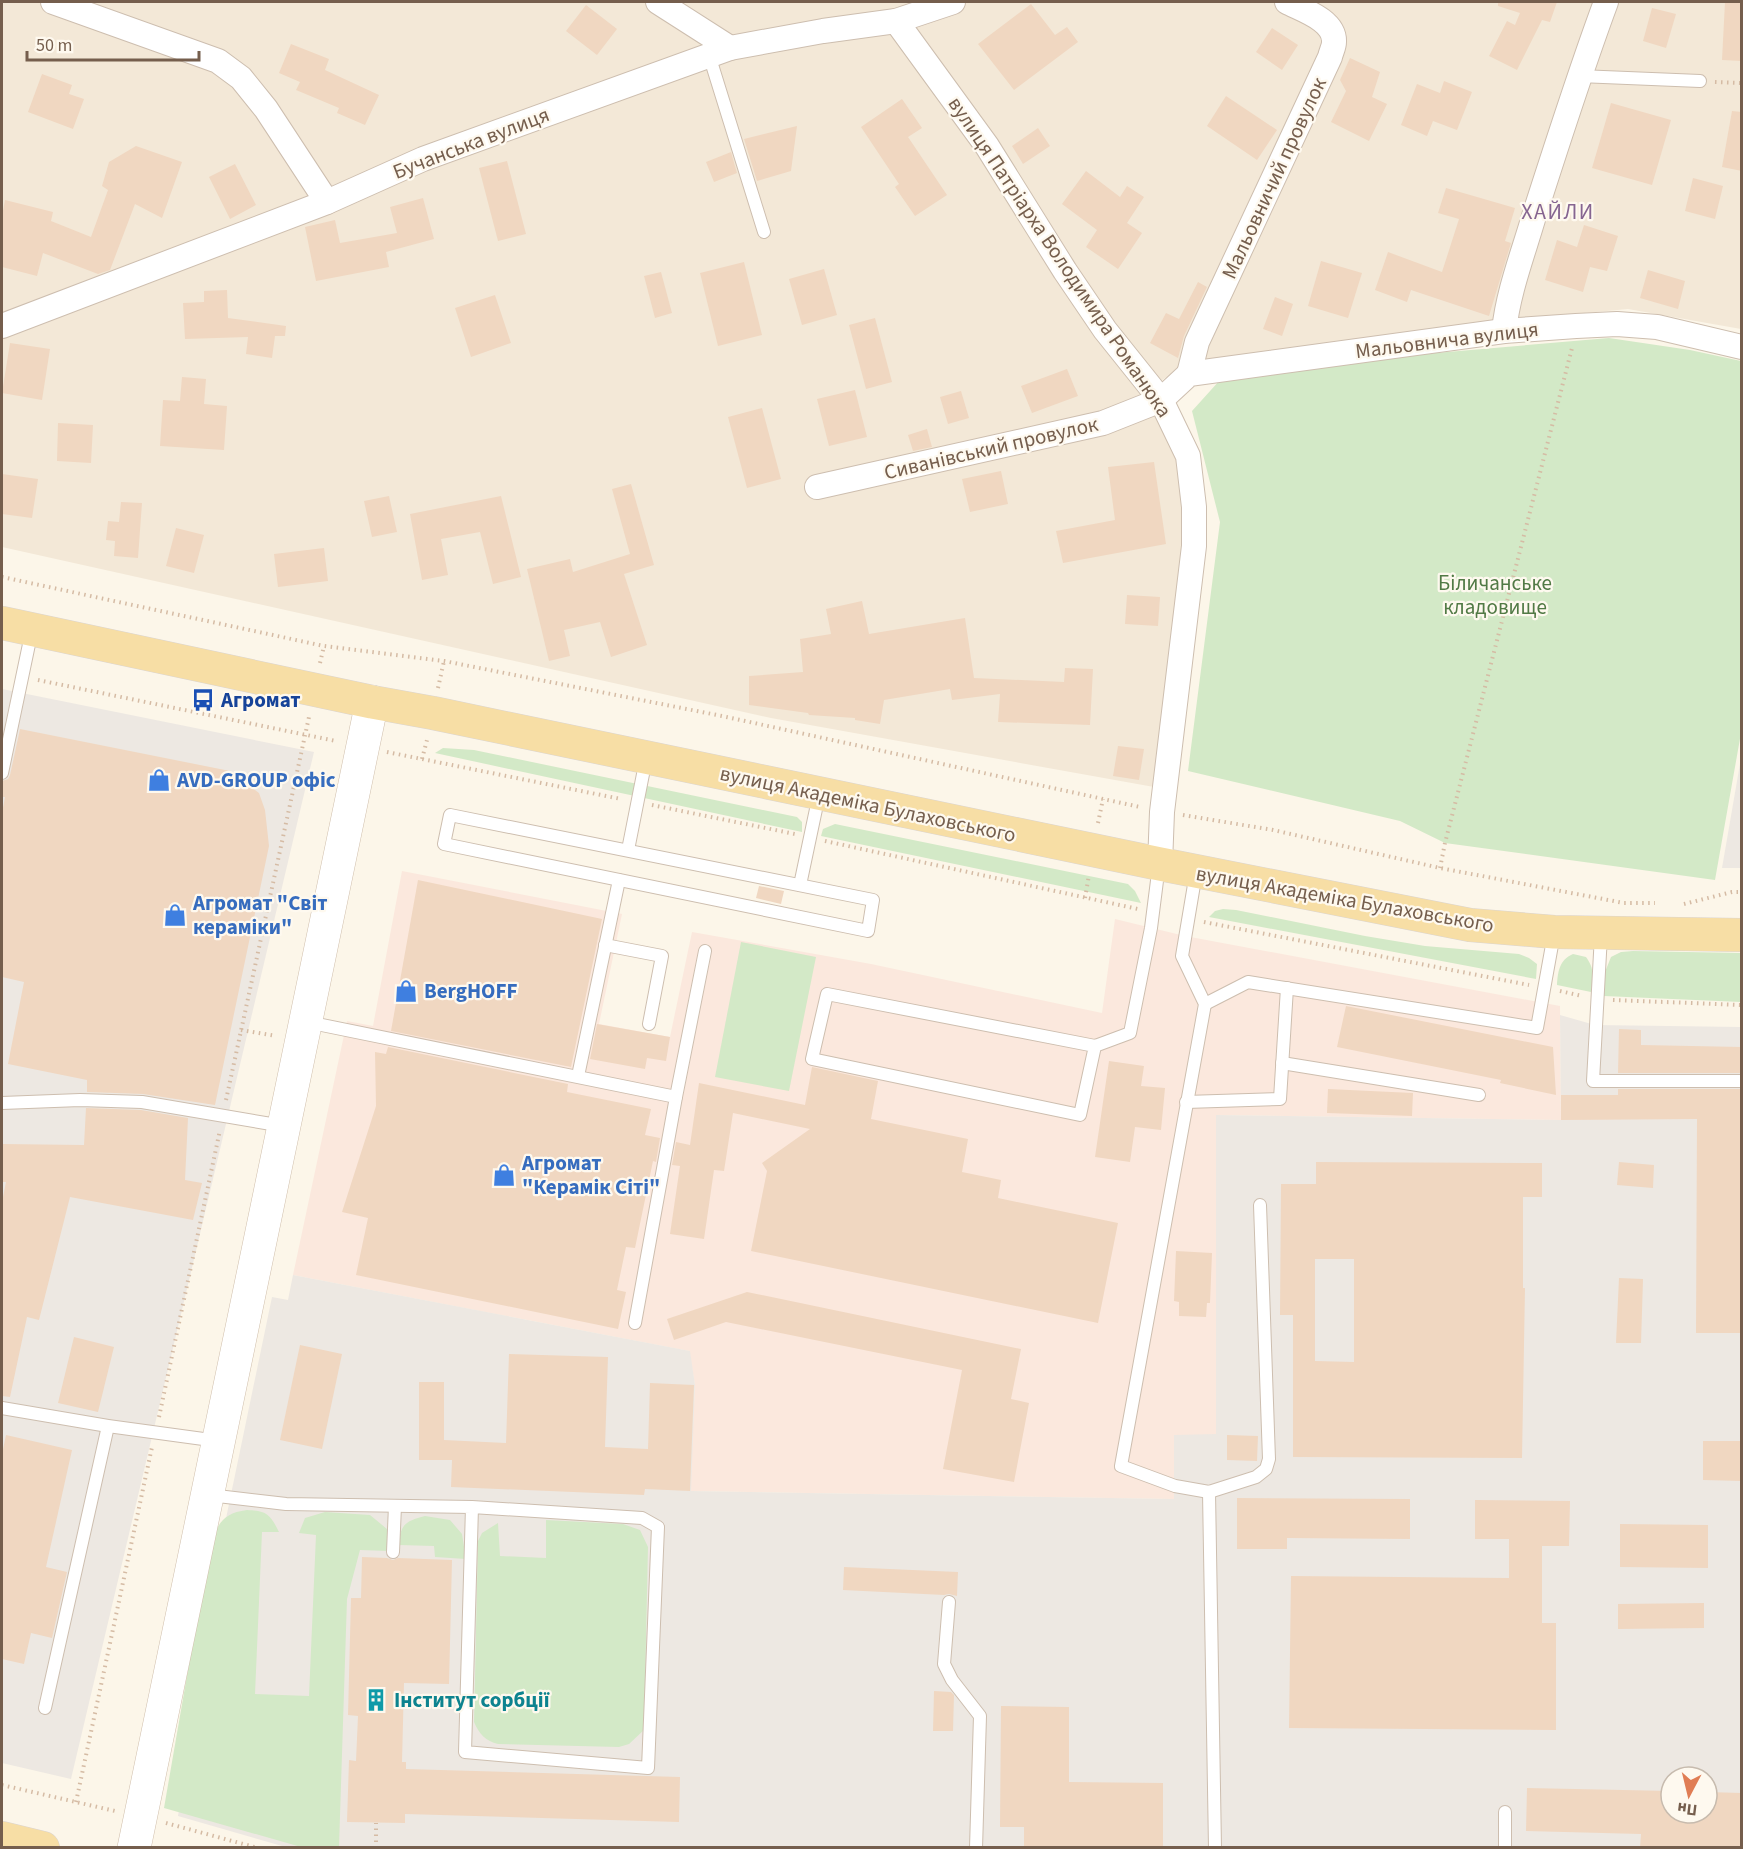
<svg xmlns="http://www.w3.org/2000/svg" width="1743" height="1849" viewBox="0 0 1743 1849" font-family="'Source Sans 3',sans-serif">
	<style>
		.residential { fill: #f3e8d7 }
		.commercial { fill: #fbe8dd }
		.industrial { fill: #ede8e2; fill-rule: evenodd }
		.green { fill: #d3e9c7 }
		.building { fill: #f0d7c1; fill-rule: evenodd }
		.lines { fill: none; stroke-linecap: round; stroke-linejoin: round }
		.lane-casing { stroke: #cdbeaf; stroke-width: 14 }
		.street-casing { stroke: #cdbeaf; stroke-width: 26 }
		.secondary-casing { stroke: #d0bfac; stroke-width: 34 }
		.primary-casing { stroke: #dbd5d1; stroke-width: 34 }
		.path { stroke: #d5bba4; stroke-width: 4; stroke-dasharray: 1.5 4.5; stroke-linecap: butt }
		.lane { stroke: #fff; stroke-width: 12 }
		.street { stroke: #fff; stroke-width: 24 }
		.secondary { stroke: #fff; stroke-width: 33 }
		.primary { stroke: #f7dea5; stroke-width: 33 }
		.labels { text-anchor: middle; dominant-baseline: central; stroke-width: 4.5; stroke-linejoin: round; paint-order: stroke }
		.street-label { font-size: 21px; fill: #755e4d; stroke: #fef9ef }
		.park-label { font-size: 21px; fill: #517a45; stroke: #fef9ef }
		.transit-label { font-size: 21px; font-weight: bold; fill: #164399; stroke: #fef9ef; text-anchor: start }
		.shop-label { font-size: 21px; font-weight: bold; fill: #366cbe; stroke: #fef9ef; text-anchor: start }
		.culture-label { font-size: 21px; font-weight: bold; fill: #0d838f; stroke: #fef9ef; text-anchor: start }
		.neighbourhood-label { font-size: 22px; letter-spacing: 1.5px; fill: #866591; stroke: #fef9ef }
	</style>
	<rect width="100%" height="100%" fill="#fcf6e9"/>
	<path class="residential" d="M2,2H1741V329L1628,309L1542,317L1202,360L1165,378L1144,393L1174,442L1186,486L1189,546L1154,787L771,718L2,547Z"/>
	<path class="commercial" d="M402,871L622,914L599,1024L670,1037L692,932L871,964L1102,1013L1115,919L1185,936L1560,1006L1561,1120L1217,1115L1216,1435H1174V1499L690,1491L695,1385L689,1351L293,1275L347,1021L373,1026Z"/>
	<g class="industrial">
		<path d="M2,689L314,752L71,1779L2,1763Z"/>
		<path d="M1741,758V868H1722Z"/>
		<path d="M1560,1015L1595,1025L1741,1027V1847L289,1848L178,1816L224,1528L272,1297L288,1300L293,1275L690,1351L695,1385L691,1491L1174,1499V1435L1216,1434V1115L1561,1120ZM1671,1777H1707V1813H1671Z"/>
	</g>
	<g class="green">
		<path d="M1609,338L1690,350L1741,361V733L1715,880L1445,843L1400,821L1188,771L1220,522L1192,411L1220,380L1366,359Z"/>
		<path d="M443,748L474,750L797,817L802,822V832L435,753Z"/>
		<path d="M835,824L1128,884L1135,891L1141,903L821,836L823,829Z"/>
		<path d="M1223,909L1236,910L1365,936L1425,946L1519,954L1529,958L1537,964L1536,979L1209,917L1215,911Z"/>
		<path d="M741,942L816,957L789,1091L715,1077Z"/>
		<path d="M1633,951L1741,953V1002L1604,996L1605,972L1611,957L1621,952Z"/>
		<path d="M1573,954L1586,957C1595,969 1593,978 1591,992L1557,985C1558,972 1559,960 1573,954Z"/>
		<path d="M247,1510C267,1511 270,1514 279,1532H262L255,1694L309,1696L316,1535L299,1533L305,1518L325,1512L370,1515L387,1529L389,1551L360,1550L347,1599L339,1847H301L164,1808L210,1543C219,1523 223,1513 247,1510Z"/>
		<path d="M425,1516L450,1520L462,1534L466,1559L435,1557L434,1546L399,1545C400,1524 406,1521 425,1516Z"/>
		<path d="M546,1520L623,1524L640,1530L648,1547L644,1730L629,1744L619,1747L498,1744C486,1741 479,1734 474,1722L478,1541L482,1533L498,1523L500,1556L546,1558Z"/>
	</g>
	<g class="building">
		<path d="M1498,2H1557L1550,22L1542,20L1517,70L1489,56L1507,21L1515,25L1520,13L1498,6Z"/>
		<path d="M1725,2H1742V61L1722,60Z"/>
		<path d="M1031,4L1055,35L1067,27L1078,42L1014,90L978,44Z"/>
		<path d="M586,5L617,29L597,55L566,31Z"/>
		<path d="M1652,8L1676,14L1666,48L1643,41Z"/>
		<path d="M1272,28L1298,45L1282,70L1256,52Z"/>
		<path d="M291,44L329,59L325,70L379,95L365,125L337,113L339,108L296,90L300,82L279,73Z"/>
		<path d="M1350,58L1380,72L1372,97L1387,104L1369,141L1331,122L1346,91L1340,80Z"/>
		<path d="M42,74L72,85L69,94L84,99L73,129L28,112Z"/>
		<path d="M1444,81L1472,92L1457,130L1433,121L1427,136L1401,125L1417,84L1440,93Z"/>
		<path d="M1226,96L1277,130L1257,160L1207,126Z"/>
		<path d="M902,99L922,128L908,137L947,195L915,216L895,187L899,184L861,127Z"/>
		<path d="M1611,103L1671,120L1652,185L1592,168Z"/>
		<path d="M1732,111L1742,112V171L1722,167Z"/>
		<path d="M797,126L791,171L757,181L744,139Z"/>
		<path d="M1038,128L1050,146L1023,164L1012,146Z"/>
		<path d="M136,146L182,162L162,218L135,204L110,270L98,274L43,253L37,276L2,267V216L5,200L53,212L51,221L91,237L108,190L102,186L109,162Z"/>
		<path d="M731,152L737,173L714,182L706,162Z"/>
		<path d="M507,161L526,234L498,241L479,168Z"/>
		<path d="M235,164L256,205L230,219L209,177Z"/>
		<path d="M1086,171L1120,197L1127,186L1144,197L1127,223L1142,233L1118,269L1086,247L1097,230L1062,204Z"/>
		<path d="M1693,178L1723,186L1715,219L1685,211Z"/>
		<path d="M1446,188L1515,208L1505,241L1511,243L1489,316L1411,290L1407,302L1375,290L1388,252L1442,272L1459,219L1438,213Z"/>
		<path d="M423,198L434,239L386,252L389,267L316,281L305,227L335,220L340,243L397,233L390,207Z"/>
		<path d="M1584,225L1618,236L1607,271L1590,267L1583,292L1545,280L1557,240L1577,247Z"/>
		<path d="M1321,261L1362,273L1348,318L1308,306Z"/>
		<path d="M744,262L762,335L718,346L700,273Z"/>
		<path d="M824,269L837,315L802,325L789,279Z"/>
		<path d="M1648,270L1685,281L1678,309L1640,298Z"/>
		<path d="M661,272L672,313L655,318L644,276Z"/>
		<path d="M1198,282L1207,287L1184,336L1178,358L1150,343L1166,313L1179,319Z"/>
		<path d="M227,290L228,318L286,326L285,336H275L272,358L246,354L248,337L185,339L183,303L204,302V291Z"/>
		<path d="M495,295L511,343L471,357L455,308Z"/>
		<path d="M1275,297L1293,304L1282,336L1263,329Z"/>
		<path d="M875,318L892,382L866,389L849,325Z"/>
		<path d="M10,343L50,349L42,400L2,393Z"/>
		<path d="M1067,369L1078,396L1032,413L1021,386Z"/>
		<path d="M182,377L206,379L204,404L227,406L224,450L160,446L163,400L180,401Z"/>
		<path d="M855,390L867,437L829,446L817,399Z"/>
		<path d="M961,391L969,418L948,424L940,397Z"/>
		<path d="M762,408L781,479L747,488L728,417Z"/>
		<path d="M58,423L93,425L91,463L57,461Z"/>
		<path d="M927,429L932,447L913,451L908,435Z"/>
		<path d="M1154,462L1166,544L1063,563L1056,531L1115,520L1108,467Z"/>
		<path d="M1001,471L1008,504L970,512L962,479Z"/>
		<path d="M2,474L38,479L32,518L2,514Z"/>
		<path d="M631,484L654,565L624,574L647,645L611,657L600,622L564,630L570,656L549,661L527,569L570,559L573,572L630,554L612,489Z"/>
		<path d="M389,496L397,532L372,537L364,501Z"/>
		<path d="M501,496L521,577L493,584L480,532L441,539L448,575L422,580L410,514Z"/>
		<path d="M121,502L142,503L138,558L114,556L115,541L106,540L108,521L119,522Z"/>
		<path d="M176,528L204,535L194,573L166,566Z"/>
		<path d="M324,548L328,581L278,587L274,554Z"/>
		<path d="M1127,595L1160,597L1158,626L1125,624Z"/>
		<path d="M862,601L869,634L965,618L974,678L1064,682L1065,668L1093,669L1090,725L998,722L1000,694L952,700L950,689L884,700L880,724L855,720V718L809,715L808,713L749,705V676L803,672L800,639L831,634L826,609Z"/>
		<path d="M20,729L230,771L259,793L265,810L269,846L215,1105L143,1094L87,1092V1080L8,1064L24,982L2,977V813L5,797H2V781L8,779L10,775Z"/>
		<path d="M1118,746L1144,749L1139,780L1113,776Z"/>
		<path d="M418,880L602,919L571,1067L391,1031Z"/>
		<path d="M759,886L784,891L781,904L756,898Z"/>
		<path d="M1346,1006L1553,1047L1556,1095L1500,1083L1501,1080L1337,1047Z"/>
		<path d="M597,1024L670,1037L666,1061L647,1058L645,1069L590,1059Z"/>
		<path d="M1619,1029L1641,1030V1045L1742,1047V1073H1618Z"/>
		<path d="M388,1047L568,1084L567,1092L651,1109L645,1135L660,1138L656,1162L653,1161L635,1248L626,1247L617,1290L626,1292L618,1329L356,1275L368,1218L342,1212L376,1106L375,1052L386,1054Z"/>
		<path d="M1109,1061L1144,1066L1141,1086L1165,1088L1161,1130L1135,1127L1130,1162L1095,1157Z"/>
		<path d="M812,1067L878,1081L871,1119L968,1139L962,1172L1001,1180L998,1198L1118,1223L1098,1323L751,1251L767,1171L762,1163L810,1129L733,1113L724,1171L714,1170L704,1239L670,1234L680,1166L672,1165L676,1142L690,1145L699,1083L805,1105Z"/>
		<path d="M1328,1089L1413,1093L1412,1116L1327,1113Z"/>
		<path d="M1618,1089H1742V1333H1696L1697,1119L1561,1120V1095H1618Z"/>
		<path d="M86,1108L141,1110L188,1118L185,1180L202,1183L193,1220L70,1197L39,1320L27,1317L10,1397L2,1396V1202L6,1182H2V1144L84,1145Z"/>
		<path d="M1316,1162L1542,1163V1197H1523V1288H1525L1522,1458L1293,1457V1315H1280L1281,1184H1316ZM1315,1259H1354V1362L1315,1361Z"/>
		<path d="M1619,1162L1654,1165L1653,1188L1617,1185Z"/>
		<path d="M1176,1251L1212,1253L1210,1303H1207L1206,1317L1179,1316V1302L1174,1301Z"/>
		<path d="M1619,1278L1643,1279L1641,1343H1616Z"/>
		<path d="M747,1292L1021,1349L1011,1399L1029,1403L1014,1482L943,1469L962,1370L726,1322L674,1340L667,1319Z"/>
		<path d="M74,1337L114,1347L98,1412L58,1403Z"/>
		<path d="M300,1345L342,1354L322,1449L280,1440Z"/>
		<path d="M509,1354L608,1357L605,1447L648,1449L650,1383L694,1385L690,1491L645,1489L644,1495L451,1487L452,1460H419V1382H444V1440L506,1443Z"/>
		<path d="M6,1435L72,1450L46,1567L67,1572L52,1638L31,1633L24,1664L2,1659V1454Z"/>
		<path d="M1227,1435L1258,1436L1257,1461L1227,1460Z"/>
		<path d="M1703,1441H1742V1481L1703,1480Z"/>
		<path d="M1237,1498L1410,1499V1539L1287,1538V1549H1237Z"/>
		<path d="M1475,1500L1570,1501L1569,1546H1542V1623H1556V1730L1289,1728L1291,1576L1509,1578V1539H1475Z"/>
		<path d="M1620,1524L1708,1525V1568L1620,1567Z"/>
		<path d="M362,1557L387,1558L393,1560L398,1558L452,1560L449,1684L404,1683L402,1762H406V1769L680,1777L679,1822L405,1814V1823L347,1822L349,1760L356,1761L358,1716L348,1715L351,1598H361Z"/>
		<path d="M844,1567L958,1572L957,1596L949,1594L944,1595L843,1590Z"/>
		<path d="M1704,1603V1628L1618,1629V1604Z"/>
		<path d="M934,1691L951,1692L954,1695L953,1731H933Z"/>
		<path d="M1001,1706L1069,1707V1782L1163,1783V1848H1024V1827H1000Z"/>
		<path d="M1527,1788L1671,1791V1813H1707V1792L1742,1793V1848H1640L1641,1834L1526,1831Z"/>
	</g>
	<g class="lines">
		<g class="lane-casing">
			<g id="lane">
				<path d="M709,55L764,232"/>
				<path d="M1579,76L1700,81"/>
				<path d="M2,773L32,630"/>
				<path d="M450,815L873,900L868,931L444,844Z"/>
				<path d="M628,850L646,759"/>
				<path d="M1196,873L1182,956L1205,1004L1121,1466L1175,1486L1209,1492L1256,1477L1266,1469L1269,1459L1260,1205"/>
				<path d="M800,885L819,795"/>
				<path d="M1601,935L1593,1081H1742"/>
				<path d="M605,945L662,956L649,1024"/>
				<path d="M1205,1004L1248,982L1537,1028L1554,934"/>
				<path d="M307,1022L676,1097L635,1323"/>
				<path d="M1095,1046L1080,1115L812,1059L827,994L1095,1046L1130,1033L1151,928L1159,865"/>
				<path d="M1282,1063L1479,1095"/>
				<path d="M578,1076L619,880"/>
				<path d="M676,1097L705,951"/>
				<path d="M1186,1102L1280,1099L1287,988"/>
				<path d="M2,1103L80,1100L142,1102L283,1126"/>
				<path d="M2,1408L108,1426L218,1441"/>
				<path d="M1209,1492L1215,1848"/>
				<path d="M209,1495L286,1504L472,1507L642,1518L658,1527L648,1768L465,1752L472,1507"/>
				<path d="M393,1552L395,1506"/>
				<path d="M949,1602L944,1664L952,1680L980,1716L976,1848"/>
				<path d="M45,1708L108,1426"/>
				<path d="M1505,1812V1848"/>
			</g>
		</g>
		<g class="street-casing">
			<g id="street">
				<path d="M53,2L218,61L241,78L266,109L327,202"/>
				<path d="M658,2L730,48"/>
				<path d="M896,21L987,146L1065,271L1105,330L1161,400L1188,456L1194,507V546L1162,812L1160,864"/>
				<path d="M2,326L327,202L423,159L730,48L823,31L896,21L953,2"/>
				<path d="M1504,331C1508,292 1523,254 1534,216C1557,144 1580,72 1606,2"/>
				<path d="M1189,374L1197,342L1330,57C1331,52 1334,47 1334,42C1335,20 1302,10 1287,2"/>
				<path d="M817,487L1103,423L1161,400L1189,374L1504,331L1576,326L1617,324L1657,327L1742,347"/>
			</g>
		</g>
		<g class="secondary-casing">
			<path id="secondary" d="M134,1848L372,702"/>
		</g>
		<g class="primary-casing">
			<g id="primary">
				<path d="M2,623L372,702L433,713L1160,864L1470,925L1554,932L1742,935"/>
				<path d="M2,1838L43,1848"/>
			</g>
		</g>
		<g class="path">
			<path d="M1715,82L1742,83"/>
			<path d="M2,577L324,646L444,661L722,716L1140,807"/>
			<path d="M320,663L324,646"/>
			<path d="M38,680L336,741"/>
			<path d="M438,688L444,661"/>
			<path d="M387,752L621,799"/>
			<path d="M422,759L427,740"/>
			<path d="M652,805L795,834"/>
			<path d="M1183,815L1273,830L1440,868L1624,903H1655"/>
			<path d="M1098,823L1103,799"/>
			<path d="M825,841L1138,909"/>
			<path d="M1440,868L1445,843L1572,348"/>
			<path d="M1085,898L1089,875"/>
			<path d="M1684,904L1732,892H1742"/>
			<path d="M1204,922L1529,985"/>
			<path d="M1560,991L1582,996"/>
			<path d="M1613,1000L1742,1005"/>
			<path d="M241,1030L276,1036"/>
			<path d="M226,1100L309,717"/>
			<path d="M159,1417L220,1130"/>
			<path d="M2,1785L115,1811"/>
			<path d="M76,1802L152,1447"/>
			<path d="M166,1823L258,1848"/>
			<path d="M376,1848V1823"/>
		</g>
		<use href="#lane" class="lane"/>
		<use href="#street" class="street"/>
		<use href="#secondary" class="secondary"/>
		<use href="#primary" class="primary"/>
	</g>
	<defs>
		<g id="bus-bare" transform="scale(1.8)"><path d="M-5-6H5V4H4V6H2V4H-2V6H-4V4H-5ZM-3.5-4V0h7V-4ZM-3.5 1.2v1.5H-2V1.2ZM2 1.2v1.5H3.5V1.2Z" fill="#1a4fb4" stroke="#fef9ef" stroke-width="2.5" paint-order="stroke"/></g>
		<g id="shop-bare" transform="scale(1.8)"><path d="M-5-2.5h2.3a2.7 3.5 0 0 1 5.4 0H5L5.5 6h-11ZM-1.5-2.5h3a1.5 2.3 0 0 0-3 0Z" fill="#3f7fe0" stroke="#fef9ef" stroke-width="2.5" paint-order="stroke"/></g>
		<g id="building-bare" transform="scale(1.8)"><path d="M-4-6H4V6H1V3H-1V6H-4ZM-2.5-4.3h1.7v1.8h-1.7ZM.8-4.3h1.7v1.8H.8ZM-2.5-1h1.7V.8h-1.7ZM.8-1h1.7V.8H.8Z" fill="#0f9aa8" stroke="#fef9ef" stroke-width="2.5" paint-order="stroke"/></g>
	</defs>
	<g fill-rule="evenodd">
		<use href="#bus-bare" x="203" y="700"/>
		<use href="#shop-bare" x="159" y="780"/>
		<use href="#shop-bare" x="175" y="915"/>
		<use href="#shop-bare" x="406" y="991"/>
		<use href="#shop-bare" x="504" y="1175"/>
		<use href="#building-bare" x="376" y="1700"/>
	</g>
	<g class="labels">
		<g class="street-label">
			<text transform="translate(471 143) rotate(-21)">Бучанська вулиця</text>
			<text transform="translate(1274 178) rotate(-65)">Мальовничий провулок</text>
			<text transform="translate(1060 257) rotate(56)">вулиця Патріарха Володимира Романюка</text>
			<text transform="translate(1447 340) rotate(-7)">Мальовнича вулиця</text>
			<text transform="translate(991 448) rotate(-13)">Сиванівський провулок</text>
			<text transform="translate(868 804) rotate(12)">вулиця Академіка Булаховського</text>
			<text transform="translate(1345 899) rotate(10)">вулиця Академіка Булаховського</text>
		</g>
		<g class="park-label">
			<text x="1495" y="583">Біличанське<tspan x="1495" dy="24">кладовище</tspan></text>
		</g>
		<g class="transit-label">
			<text x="221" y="700">Агромат</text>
		</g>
		<g class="shop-label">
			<text x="177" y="780">AVD-GROUP офіс</text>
			<text x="193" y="903">Агромат "Світ<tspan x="193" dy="24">кераміки"</tspan></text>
			<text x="424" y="991">BergHOFF</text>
			<text x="522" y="1163">Агромат<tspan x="522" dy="24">"Керамік Сіті"</tspan></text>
		</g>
		<g class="culture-label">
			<text x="394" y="1700">Інститут сорбції</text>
		</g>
		<g class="neighbourhood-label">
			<text x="1558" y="212">ХАЙЛИ</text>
		</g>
	</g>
	<rect width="1743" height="1849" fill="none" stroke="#755e4d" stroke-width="6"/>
	<g transform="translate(1689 1795) rotate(187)"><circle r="28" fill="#fef9ef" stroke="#c7bbae" stroke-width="1.5"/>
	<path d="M0-4.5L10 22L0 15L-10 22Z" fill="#e07d54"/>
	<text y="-9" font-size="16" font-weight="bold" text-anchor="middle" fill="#755e4d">Пн</text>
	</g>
	<path d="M27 51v9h172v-9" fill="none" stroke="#755e4d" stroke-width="3"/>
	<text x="36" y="51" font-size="18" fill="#755e4d" stroke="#fef9ef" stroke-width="4.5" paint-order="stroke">50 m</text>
</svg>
